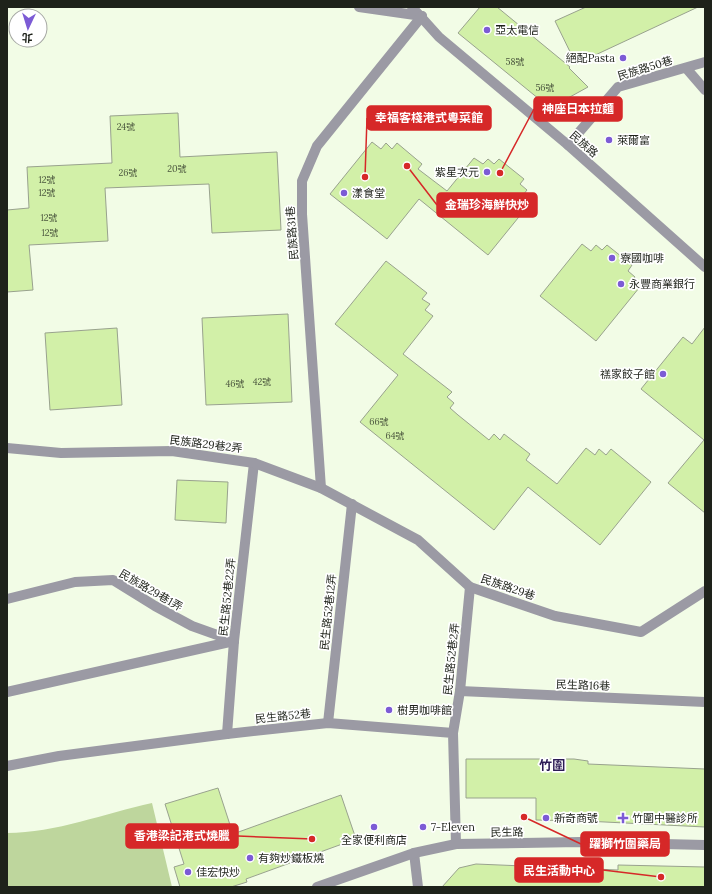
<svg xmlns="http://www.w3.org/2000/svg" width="712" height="894" viewBox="0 0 712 894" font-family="Lora,'Noto Sans TC',serif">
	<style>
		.green { fill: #bed69d }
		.building { fill: #d2f0a8; stroke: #99a28e }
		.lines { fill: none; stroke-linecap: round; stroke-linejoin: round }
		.service { stroke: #9b9aa4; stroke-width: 10 }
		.minor { stroke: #9b9aa4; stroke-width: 10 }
		.poi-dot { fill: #7c5bd5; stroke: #fff; stroke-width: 1.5 }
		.labels { text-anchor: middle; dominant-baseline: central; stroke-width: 3.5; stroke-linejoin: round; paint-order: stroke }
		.number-label { font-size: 9px; fill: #4b563e }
		.poi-label { font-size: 11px; fill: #1e221a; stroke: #fff; text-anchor: start }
		.street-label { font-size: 11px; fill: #1e221a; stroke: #fff }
		.quarter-label { font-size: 13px; font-weight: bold; fill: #2c1b55; stroke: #fff }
		.leader { fill: none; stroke: #d62828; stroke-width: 1.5 }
		.callout-dot { fill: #d62828; stroke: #fff; stroke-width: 1.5 }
		.callout { fill: #d62828; stroke: #d62828; stroke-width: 1.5 }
		.callout-label { font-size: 12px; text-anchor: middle; font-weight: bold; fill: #fff }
	</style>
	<rect width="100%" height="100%" fill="#f2fce6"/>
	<path class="green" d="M152,803L172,887H7V833C56,833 105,813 152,803Z"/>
	<g class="building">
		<path d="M480,7H497L570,67L569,68L588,87L550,108L458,33Z"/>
		<path d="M586,7H698L576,64L555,21Z"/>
		<path d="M178,113L180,157L277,152L281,230L212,233L209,184L105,188L108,241L29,245L33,290L7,292V210L29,208L27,167L112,163L110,116Z"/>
		<path d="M372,142L381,149L386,143L392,149L397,143L422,164L418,169L447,191L474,158L483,164L488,159L494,164L499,159L524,179L520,184L527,190L523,195L531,202L488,255L419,199L387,239L330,194Z"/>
		<path d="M582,244L591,251L596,245L602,250L607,245L632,265L628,271L635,277L631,282L639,288L596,341L540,296Z"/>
		<path d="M386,261L427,293L422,299L430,304L425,310L433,316L403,354L452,392L447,397L454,403L450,408L458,415L489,440L494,434L500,440L504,434L530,454L526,460L557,484L586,448L595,455L599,449L606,455L611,449L651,482L600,545L528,487L494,530L360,422L398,375L335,324Z"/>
		<path d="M288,314L292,402L206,405L202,318Z"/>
		<path d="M705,327V513L668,483L704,440L641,389L683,337L692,344Z"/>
		<path d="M117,328L122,405L50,410L45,333Z"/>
		<path d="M177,480L228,482L226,523L175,520Z"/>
		<path d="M466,759H574L588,761V764L705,769V827L585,821L536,820V798H466Z"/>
		<path d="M218,788L233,834L341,795L356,839L246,879L247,882L231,887H180L174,867L184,864L165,804Z"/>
		<path d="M476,864L618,870V865L705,867V887H442L459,868Z"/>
	</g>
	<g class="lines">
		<g class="service">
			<path d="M686,68L705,90"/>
			<path d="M7,599L75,582L113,580L155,606L192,626L234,641"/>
			<path d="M460,691L705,702"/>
			<path d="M7,692L234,641"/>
			<path d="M328,723L352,504"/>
			<path d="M453,733L460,691L470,587"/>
			<path d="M227,734L234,641L254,463"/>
			<path d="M7,766L59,756L227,734L328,723L453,733L456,844"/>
		</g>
		<g class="minor">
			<path d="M359,7L422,16"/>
			<path d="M412,7L439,37L568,145L705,267"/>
			<path d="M568,145L618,87L705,62"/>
			<path d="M7,448L61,453L172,451L254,463L321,488L418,540L470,587L555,616L641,632L705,591"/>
			<path d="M321,488L302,214V181L317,146L422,16"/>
			<path d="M414,853L418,887"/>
			<path d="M317,887L414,853L456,844L580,842L705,845"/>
		</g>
	</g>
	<g class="poi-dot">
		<circle cx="487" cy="30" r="4"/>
		<circle cx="623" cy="58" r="4"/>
		<circle cx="609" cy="140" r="4"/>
		<circle cx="487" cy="172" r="4"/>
		<circle cx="344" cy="193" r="4"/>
		<circle cx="612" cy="258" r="4"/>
		<circle cx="621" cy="284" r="4"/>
		<circle cx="663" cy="374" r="4"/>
		<circle cx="389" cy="710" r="4"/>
		<circle cx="546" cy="818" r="4"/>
		<path d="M621 812h4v4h4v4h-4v4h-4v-4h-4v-4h4z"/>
		<circle cx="374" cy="827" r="4"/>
		<circle cx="423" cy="827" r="4"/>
		<circle cx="250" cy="858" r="4"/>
		<circle cx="188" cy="872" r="4"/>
	</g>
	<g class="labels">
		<g class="number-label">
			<text x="515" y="61">58號</text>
			<text x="545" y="87">56號</text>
			<text x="126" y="126">24號</text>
			<text x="177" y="168">20號</text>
			<text x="128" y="172">26號</text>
			<text x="47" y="179">12號</text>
			<text x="47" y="192">12號</text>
			<text x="49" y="217">12號</text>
			<text x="50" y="232">12號</text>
			<text x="262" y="381">42號</text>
			<text x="235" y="383">46號</text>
			<text x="379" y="421">66號</text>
			<text x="395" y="435">64號</text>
		</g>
		<g class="poi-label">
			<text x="495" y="30">亞太電信</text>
			<text x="615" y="58" text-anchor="end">絕配Pasta</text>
			<text x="617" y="140">萊爾富</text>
			<text x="479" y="172" text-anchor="end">紫星次元</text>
			<text x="352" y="193">漾食堂</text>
			<text x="620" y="258">寮國咖啡</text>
			<text x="629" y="284">永豐商業銀行</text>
			<text x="655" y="374" text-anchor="end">禚家餃子館</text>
			<text x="397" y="710">樹男咖啡館</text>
			<text x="554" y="818">新奇商號</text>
			<text x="632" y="818">竹圍中醫診所</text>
			<text x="431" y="827">7-Eleven</text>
			<text x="374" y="840" text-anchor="middle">全家便利商店</text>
			<text x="258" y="858">有夠炒鐵板燒</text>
			<text x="196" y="872">佳宏快炒</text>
		</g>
		<g class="street-label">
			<text transform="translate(645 68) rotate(-17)">民族路50巷</text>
			<text transform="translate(584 144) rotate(41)">民族路</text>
			<text transform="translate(292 233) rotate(-94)">民族路31巷</text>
			<text transform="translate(206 444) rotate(7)">民族路29巷2弄</text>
			<text transform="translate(508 587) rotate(19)">民族路29巷</text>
			<text transform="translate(151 590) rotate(30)">民族路29巷1弄</text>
			<text transform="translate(227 597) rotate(-84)">民生路52巷22弄</text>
			<text transform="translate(328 612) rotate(-84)">民生路52巷12弄</text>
			<text transform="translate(451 659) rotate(-84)">民生路52巷2弄</text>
			<text transform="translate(583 685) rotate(2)">民生路16巷</text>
			<text transform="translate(283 716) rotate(-6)">民生路52巷</text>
			<text transform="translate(507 832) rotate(-1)">民生路</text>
		</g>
		<g class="quarter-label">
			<text x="552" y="765">竹圍</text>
		</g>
	</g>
	<path class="leader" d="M500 173L534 109M365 177L367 118M407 166L437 205M312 839L238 836M524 817L581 844M661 877L603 870"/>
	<g class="callout-dot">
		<circle cx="500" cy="173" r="4"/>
		<circle cx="365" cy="177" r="4"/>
		<circle cx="407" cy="166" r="4"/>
		<circle cx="312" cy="839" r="4"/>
		<circle cx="524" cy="817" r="4"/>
		<circle cx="661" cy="877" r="4"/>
	</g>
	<g class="callout">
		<rect x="534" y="97" width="88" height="24" rx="4"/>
		<rect x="367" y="106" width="124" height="24" rx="4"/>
		<rect x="437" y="193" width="100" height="24" rx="4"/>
		<rect x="126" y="824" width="112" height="24" rx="4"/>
		<rect x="581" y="832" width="88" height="24" rx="4"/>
		<rect x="515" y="858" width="88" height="24" rx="4"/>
	</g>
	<g class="callout-label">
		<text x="578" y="113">神座日本拉麵</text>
		<text x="429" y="122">幸福客棧港式粵菜館</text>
		<text x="487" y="209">金瑞珍海鮮快炒</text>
		<text x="182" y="840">香港梁記港式燒臘</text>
		<text x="625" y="848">躍獅竹圍藥局</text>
		<text x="559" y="875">民生活動中心</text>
	</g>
	<rect width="712" height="894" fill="none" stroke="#1e221a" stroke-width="16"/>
	<g transform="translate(28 28) rotate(184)"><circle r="19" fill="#ffffff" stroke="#a5a7a3"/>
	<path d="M0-3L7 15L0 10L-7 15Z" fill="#7c5bd5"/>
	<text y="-6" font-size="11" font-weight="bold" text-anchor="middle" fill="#1e221a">北</text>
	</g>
</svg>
